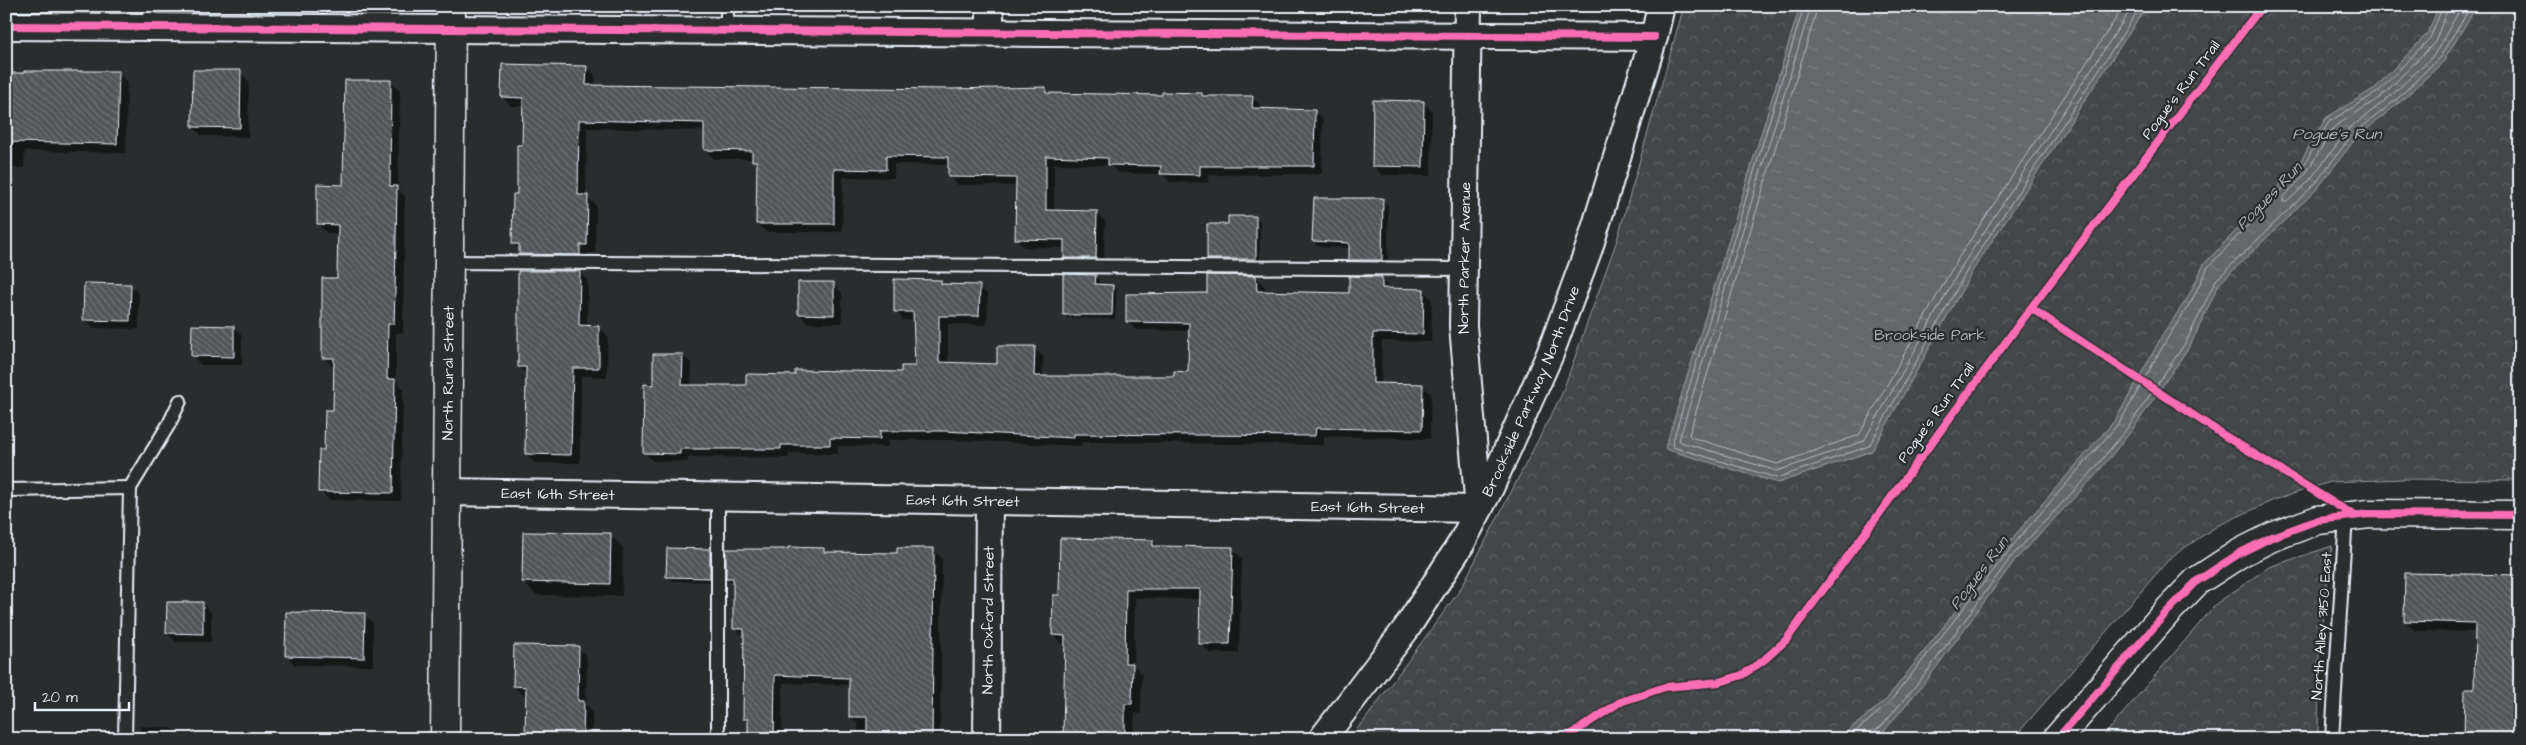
<svg xmlns="http://www.w3.org/2000/svg" width="2526" height="745" viewBox="0 0 2526 745" font-family="'Architects Daughter',sans-serif">
	<style>
		.park { fill: url(#park-crowns); stroke: #959ca0 }
		.water { fill: url(#water-ripples); stroke: #989fa3 }
		.shadow { fill: #0007 }
		.lines { fill: none; stroke-linecap: round; stroke-linejoin: round }
		.shore { stroke: #b3bac0; stroke-width: 1 }
		.building { fill: url(#building-back-hatch); stroke: #e8f1f8 }
		.lane-casing { stroke: #e8f1f8; stroke-width: 16 }
		.street-casing { stroke: #e8f1f8; stroke-width: 30 }
		.secondary-casing { stroke: #e8f1f8; stroke-width: 31 }
		.lane { stroke: #2a2d2e; stroke-width: 12 }
		.street { stroke: #2a2d2e; stroke-width: 26 }
		.secondary { stroke: #2a2d2e; stroke-width: 28 }
		.cycleway-casing { stroke: #2a2d2e; stroke-width: 11 }
		.cycleway { stroke: #f96db3; stroke-width: 8 }
		.labels { text-anchor: middle; dominant-baseline: central; stroke-width: 4.5; stroke-linejoin: round; paint-order: stroke }
		.street-label { font-size: 15px; fill: #e8f1f8; stroke: #2a2d2e }
		.park-label { font-size: 15px; fill: #aeb5ba; stroke: #2a2d2e }
		.water-label { font-size: 16px; font-style: italic; fill: #acb3b9; stroke: #2a2d2e }
	</style>
	<defs>
		<pattern id="park-crowns" width="20" height="18" patternUnits="userSpaceOnUse" patternTransform="scale(1.25)"><rect width="20" height="18" fill="#424648"/><path d="M2 6a3 3 0 1 1 6 0M12 15a3 3 0 1 1 6 0" fill="none" stroke="#5d6163"/></pattern>
		<pattern id="water-ripples" width="26" height="14" patternUnits="userSpaceOnUse" patternTransform="scale(1.25)"><rect width="26" height="14" fill="#63686b"/><path d="M2 4q2-2 4 0t4 0M15 11q2-2 4 0t4 0" fill="none" stroke="#797e81"/></pattern>
		<pattern id="building-back-hatch" width="6" height="6" patternUnits="userSpaceOnUse" patternTransform="scale(1.25)"><rect width="6" height="6" fill="#535759"/><path d="M-1 5l2 2M0 0l6 6M5-1l2 2" fill="none" stroke="#6c7072"/></pattern>
	</defs>
	<rect width="100%" height="100%" fill="#2a2d2e"/>
	<filter id="ink" filterUnits="userSpaceOnUse"><feTurbulence type="fractalNoise" baseFrequency=".02" numOctaves="2"/><feDisplacementMap in="SourceGraphic" scale="10" xChannelSelector="R" yChannelSelector="G"/><feConvolveMatrix kernelMatrix="1 2 1 2 8 2 1 2 1" color-interpolation-filters="sRGB"/></filter>
	<g filter="url(#ink)">
		<g class="park">
			<path d="M1684,6H2520V480L2402,479L2330,482L2274,500L2217,526L2171,557L2013,739H1348L1364,721L1460,590L1561,396L1617,240Z"/>
			<path d="M2332,546L2319,648L2318,739H2101L2217,603L2269,567Z"/>
		</g>
		<g class="water">
			<path d="M1800,6H2147L1973,270L1872,451L1778,483L1665,449Z"/>
			<path d="M2439,6H2473L2472,14L2443,62L2400,102L2356,138L2317,189L2219,284L2191,344L2133,429L2094,477L2015,560L1930,676L1885,730L1872,739H1838L1886,700L2015,535L2116,419L2162,336L2188,297L2204,264L2297,167L2326,118L2375,88L2427,34Z"/>
		</g>
		<g class="shadow">
			<path d="M586,67L595,75V86L950,90L1046,88L1051,94L1163,96L1201,94L1204,97L1252,98L1261,106V110L1314,111L1323,119L1322,174L1208,175V183L1170,182L1162,174L1118,173L1110,165L1054,164V212H1096L1105,221L1104,266H1073L1065,258V248L1024,247L1016,239L1017,186L958,185L949,177L950,165L894,164V178L843,177L842,232H766L757,224L758,165L753,159H714L705,150V131L587,128L586,196L596,205L595,253H588V263L529,262L514,243L523,146L524,106H511L502,97Z"/>
			<path d="M240,72L249,81L248,137L202,136L193,127Z"/>
			<path d="M118,73L127,82L126,153L25,151L24,168H6V74Z"/>
			<path d="M391,82L400,91L398,189L405,196L403,333H396V381L403,389L401,501L329,500L320,491L334,411L335,366H332L323,357L338,280L339,233H327L318,224L344,186Z"/>
			<path d="M1423,102L1432,111L1431,176L1382,175L1373,166Z"/>
			<path d="M1382,199L1388,205V266H1356L1350,260V248L1319,247L1313,241Z"/>
			<path d="M1256,217L1260,221V263H1213L1208,259L1229,225Z"/>
			<path d="M579,272L588,281L587,327H599L608,336L607,377L581,376L580,463H535L526,454L527,375L519,367Z"/>
			<path d="M1095,276L1099,280V285L1112,286L1117,290L1115,319L1068,318L1064,314Z"/>
			<path d="M1256,277L1265,286V292L1350,294L1382,278L1391,289L1423,290L1432,299L1431,342L1382,341L1381,385L1422,386L1431,394L1430,439L1324,436V445L1082,442V446L953,440H888V447L838,446V454L789,453V458L688,457V462L653,461L644,453L654,386L683,356L692,364L691,386H747L796,376L902,373L916,367L915,320H904L895,311L941,281L945,286H979L988,295L987,325L948,324V364L998,365L1034,348L1043,356V377H1175L1189,373L1190,331L1136,330L1127,321Z"/>
			<path d="M834,284L842,293V323H808L799,314Z"/>
			<path d="M131,286L139,294V329L93,328L84,319Z"/>
			<path d="M234,327L242,336V365H201L193,356Z"/>
			<path d="M610,535L623,547L622,596L536,595L523,582Z"/>
			<path d="M1153,541L1159,547L1232,549L1242,558L1239,653H1210L1200,643L1201,599L1135,598L1134,666L1142,674L1141,714L1135,713L1134,739H1065L1066,645L1063,644L1053,635L1061,596Z"/>
			<path d="M824,549L828,554L899,555L933,550L942,558L940,739H858V724L850,716V685L783,683L782,736L785,739H749V723L745,719V637L734,628L735,585L727,578Z"/>
			<path d="M709,550L714,555V582L672,581L667,577Z"/>
			<path d="M2520,576L2476,690V632L2415,631L2405,621Z"/>
			<path d="M203,604L211,612V642H176L167,633Z"/>
			<path d="M364,614L373,623V666L296,665L287,656Z"/>
			<path d="M578,648L587,657L586,705L592,711V739H527L528,695H523L514,686Z"/>
			<path d="M140,726L172,728L181,739H140Z"/>
			<path d="M6,730L34,731L38,739H6Z"/>
			<path d="M303,737L372,738L373,739H303Z"/>
		</g>
		<g class="lines">
			<g class="shore">
				<path d="M1804,6L1672,444L1673,447L1777,478L1869,446L1969,267L2141,6"/>
				<path d="M1811,6L1679,440L1681,442L1777,471L1864,441L1963,264L2133,6"/>
				<path d="M1818,6L1689,435L1691,437L1777,464L1859,435L1957,260L2124,6"/>
				<path d="M2449,6L2435,42L2382,96L2334,127L2306,173L2283,198V202H2287L2309,181L2348,130L2393,94L2434,55L2462,6"/>
				<path d="M1847,739L1889,703L2019,538L2120,422L2167,339L2192,300L2208,267L2301,170L2329,122L2378,92L2430,38L2443,6"/>
				<path d="M1870,739L1871,733L1882,726L1926,673L2011,557L2090,474L2129,426L2186,342L2216,280L2314,185L2352,135L2397,99L2439,58L2467,13L2468,6"/>
			</g>
		</g>
		<g class="building">
			<path d="M502,64L587,66L586,85L950,89L1046,87V93L1162,95V92L1202,93V96H1253L1252,108L1315,110L1314,166H1200V175L1160,174L1161,166L1108,165V158L1046,156V210L1097,211L1096,258H1064V240L1015,239L1016,178L948,177V157L886,156V170L834,169V224H756L757,161H752V151L704,150V123L579,120L578,195H588L587,245H580V255L519,254V244H512L513,194H517V145H522L523,98L501,97Z"/>
			<path d="M193,70H241L240,128L192,127Z"/>
			<path d="M24,71H119L117,144L6,142V73H24Z"/>
			<path d="M345,80H391L390,186H397L395,292L394,324H388L387,379H395L393,493L318,492L319,450H324L325,410H333L334,358H322V278H337L338,225L317,224V184L343,185Z"/>
			<path d="M1373,100L1424,101L1423,167L1372,166Z"/>
			<path d="M1314,198H1383L1382,260H1349V243L1312,241Z"/>
			<path d="M1228,216H1256V259H1207V224H1228Z"/>
			<path d="M518,271H580L579,325L599,326V368H573L571,455L525,454L526,367H518Z"/>
			<path d="M1063,274L1096,275L1095,284L1113,285L1112,315H1063Z"/>
			<path d="M1207,275L1256,276L1257,291L1349,293V276L1382,277V288L1424,289L1423,334L1373,333V383L1423,384L1422,430L1316,428L1315,436L1074,434V438L944,431H880V439L830,438V445H781V449H680V454L643,453L644,384L653,385V354H683L682,385H746V374L795,375V370L901,372V366H915L913,312H894V279L941,280V284L980,285L979,316H939V362L997,364V346H1035L1034,376H1174V371L1188,372L1189,323L1126,322V294L1207,293Z"/>
			<path d="M798,282H834V315L798,314Z"/>
			<path d="M84,283L131,284L130,321L83,320Z"/>
			<path d="M192,325L234,326V357L191,356Z"/>
			<path d="M523,532L611,533L610,584L522,582Z"/>
			<path d="M1060,538L1153,540V546L1233,547L1230,644H1199L1200,589H1126L1125,663H1133L1132,704H1125V739H1063L1065,636L1052,635L1053,595H1059Z"/>
			<path d="M788,547L824,548V552L897,553V548H934L932,739H867V717H849V678L775,675L774,739H748V719H743L744,629H733V578H726V549H788Z"/>
			<path d="M667,548L710,549V578L666,577Z"/>
			<path d="M2405,573L2520,575V739H2464L2465,689H2474L2475,623L2404,621Z"/>
			<path d="M167,602H203V634L166,633Z"/>
			<path d="M286,612L365,613L364,658L285,656Z"/>
			<path d="M514,645L579,646L578,701H584L583,739H525L526,687L513,686Z"/>
		</g>
		<g class="lines">
			<g class="lane-casing">
				<g id="lane">
					<path d="M149,6V27"/>
					<path d="M727,6V30"/>
					<path d="M449,262L1464,269"/>
					<path d="M6,490L130,488"/>
					<path d="M125,739L130,488L169,424L180,401"/>
					<path d="M718,739V497"/>
					<path d="M2332,739L2346,516"/>
				</g>
			</g>
			<g class="street-casing">
				<g id="street">
					<path d="M6,26L1654,37"/>
					<path d="M990,32V6"/>
					<path id="s1" d="M447,492L1479,509L1463,326L1468,6"/>
					<path id="s2" d="M987,739L989,502"/>
					<path id="s3" d="M1322,739L1406,629L1461,544L1491,486L1550,354L1589,248L1654,37L1661,6"/>
				</g>
			</g>
			<g class="secondary-casing">
				<g id="secondary">
					<path id="s4" d="M445,739L451,6"/>
					<path d="M2057,739L2166,613L2197,581L2240,553L2272,537L2318,520L2369,514L2520,515"/>
				</g>
			</g>
			<use href="#lane" class="lane"/>
			<use href="#street" class="street"/>
			<use href="#secondary" class="secondary"/>
			<g class="cycleway-casing">
				<g id="cycleway">
					<path d="M6,26L1654,37"/>
					<path d="M2031,308L2225,436L2353,515"/>
					<path d="M1564,739L1620,702L1665,687L1720,682L1742,675L1764,660L1786,640L2031,308L2262,6"/>
					<path d="M2057,739L2166,613L2197,581L2240,553L2272,537L2318,520L2369,514L2520,515"/>
				</g>
			</g>
			<use href="#cycleway" class="cycleway"/>
		</g>
	</g>
	<g class="labels">
		<g class="street-label">
			<text transform="translate(2181 90) rotate(-53)">Pogue's Run Trail</text>
			<text stroke="none"><textPath href="#s1" startOffset="1284">North Parker Avenue</textPath></text>
			<text stroke="none"><textPath href="#s4" startOffset="366">North Rural Street</textPath></text>
			<text stroke="none"><textPath href="#s3" startOffset="408">Brookside Parkway North Drive</textPath></text>
			<text transform="translate(1936 413) rotate(-54)">Pogue's Run Trail</text>
			<text stroke="none"><textPath href="#s1" startOffset="111">East 16th Street</textPath></text>
			<text stroke="none"><textPath href="#s1" startOffset="516">East 16th Street</textPath></text>
			<text stroke="none"><textPath href="#s1" startOffset="921">East 16th Street</textPath></text>
			<text stroke="none"><textPath href="#s2" startOffset="119">North Oxford Street</textPath></text>
			<text transform="translate(2322 626) rotate(-86)">North Alley 3150 East</text>
		</g>
		<g class="park-label">
			<text x="1930" y="335">Brookside Park</text>
		</g>
		<g class="water-label">
			<text x="2337" y="134">Pogue's Run</text>
			<text transform="translate(2269 196) rotate(-46)">Pogues Run</text>
			<text transform="translate(1979 573) rotate(-53)">Pogues Run</text>
		</g>
	</g>
	<rect width="2526" height="745" fill="none" stroke="#2a2d2e" stroke-width="25"/>
	<rect x="12" y="12" width="2501" height="720" fill="none" stroke="#e8f1f8" stroke-width="2" filter="url(#ink)"/>
	<path d="M35 702v8h94v-8" fill="none" stroke="#e8f1f8" stroke-width="2.5"/>
	<text x="42" y="702" font-size="15" fill="#e8f1f8" stroke="#2a2d2e" stroke-width="4" paint-order="stroke">20 m</text>
</svg>
